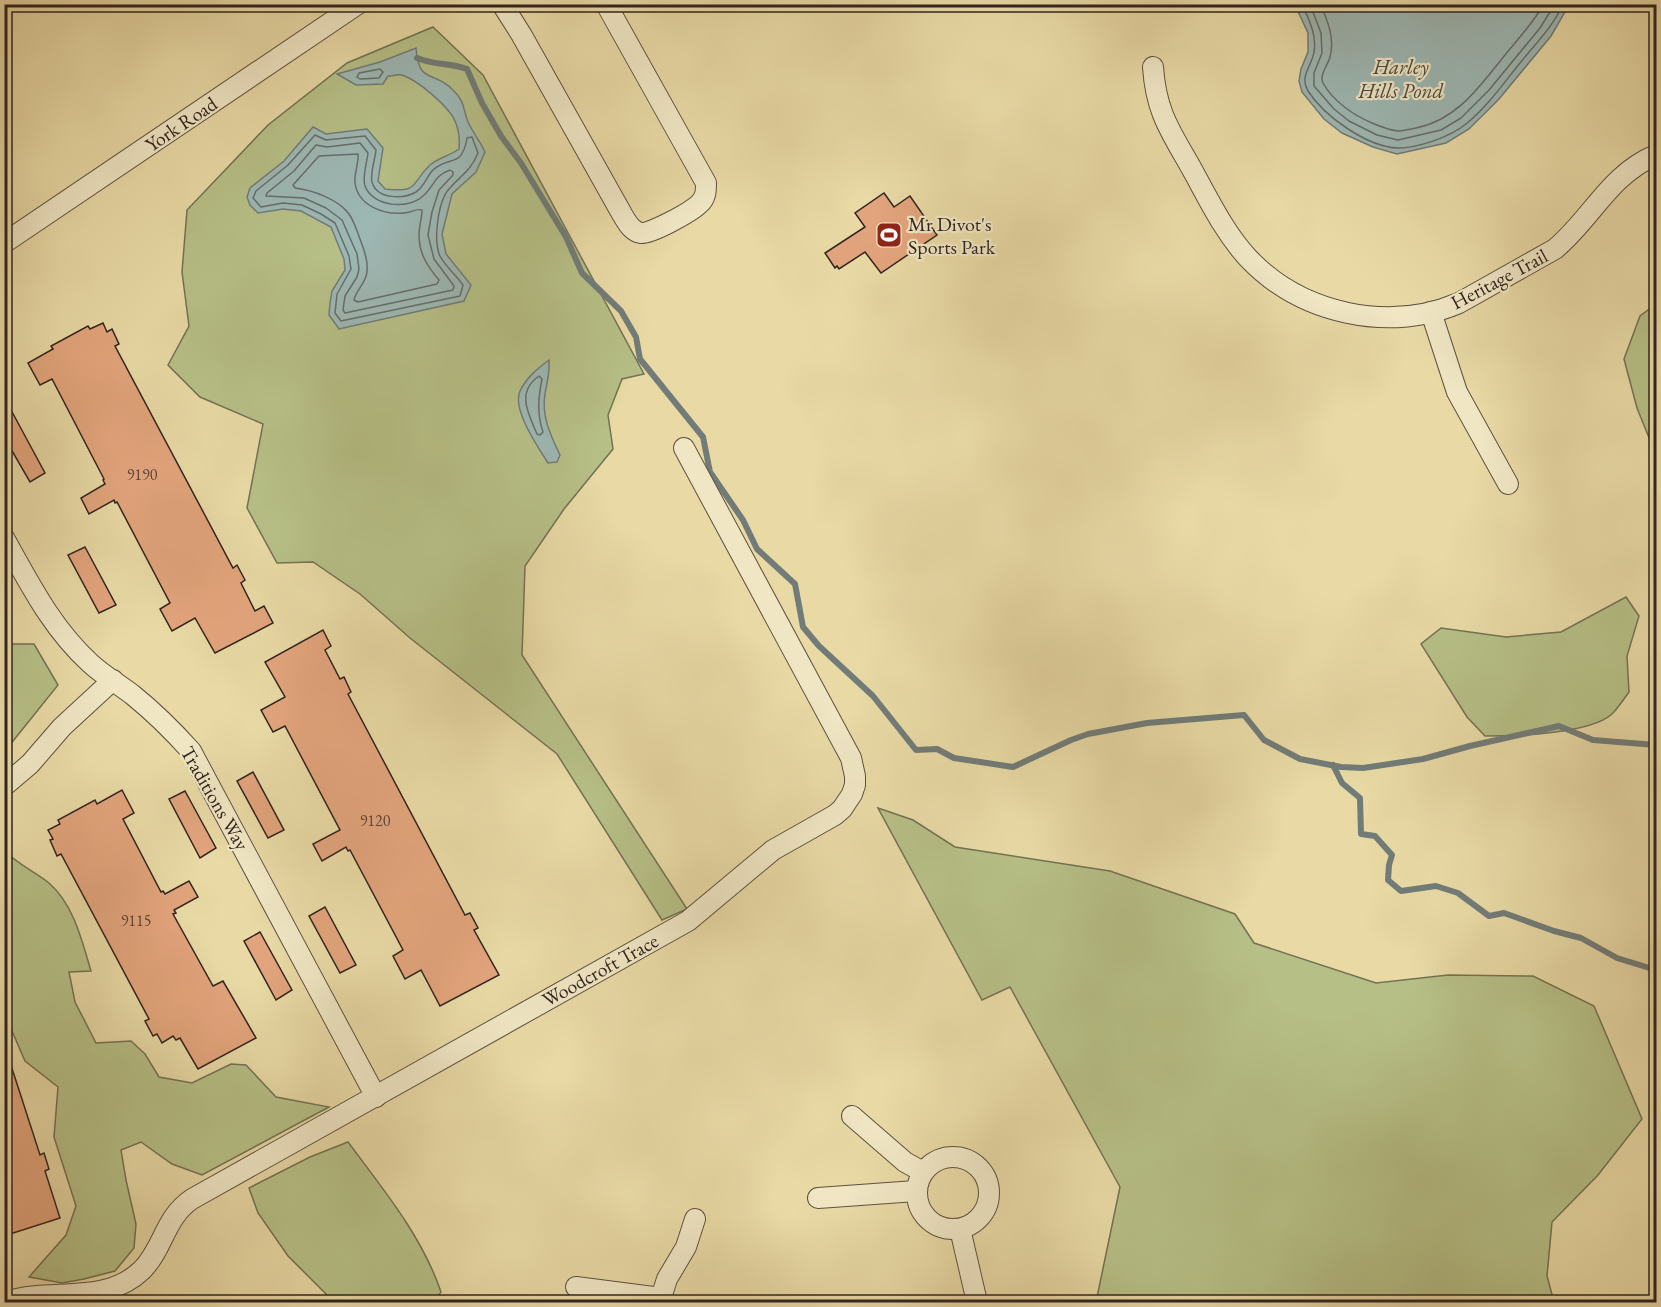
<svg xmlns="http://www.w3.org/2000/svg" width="1661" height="1307" viewBox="0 0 1661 1307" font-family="'EB Garamond',serif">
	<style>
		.green { fill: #b6bf86; stroke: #737253; stroke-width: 1.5 }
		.water { fill: #9db7b3; stroke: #717c78; stroke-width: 1.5 }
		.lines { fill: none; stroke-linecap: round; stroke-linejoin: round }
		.shore { stroke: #666e6a; stroke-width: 1.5 }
		.stream { stroke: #717c78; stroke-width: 6 }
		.building { fill: #e2a47c; stroke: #302420; stroke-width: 1.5 }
		.minor-casing { stroke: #5e5141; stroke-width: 22 }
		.minor { stroke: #f0e6c4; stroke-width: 20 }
		.labels { text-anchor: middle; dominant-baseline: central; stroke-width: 4.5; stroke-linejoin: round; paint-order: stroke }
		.number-label { font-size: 16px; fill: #5c4437 }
		.street-label { font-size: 20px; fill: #302420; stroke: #f0e6c4 }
		.poi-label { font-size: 20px; fill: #302420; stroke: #f0e6c4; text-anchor: start }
		.water-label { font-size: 21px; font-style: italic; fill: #4b4945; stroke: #f0e6c4 }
	</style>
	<rect width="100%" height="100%" fill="#e8d9a5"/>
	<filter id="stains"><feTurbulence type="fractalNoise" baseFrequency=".00333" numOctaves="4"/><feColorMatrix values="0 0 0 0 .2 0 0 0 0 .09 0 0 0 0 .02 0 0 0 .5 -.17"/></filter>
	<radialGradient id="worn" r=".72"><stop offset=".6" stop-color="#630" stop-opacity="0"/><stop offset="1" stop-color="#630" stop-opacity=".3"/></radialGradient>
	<g class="green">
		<path d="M433,27L483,75L644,374L622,379L608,415L613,449L564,509L525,566L522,655L687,909L662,920L557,754L410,638L360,594L313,562L277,563L247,508L263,424L200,397L168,365L189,326L182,272L187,210L268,125L347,63Z"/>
		<path d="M1656,304V455L1637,408L1624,359L1640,316Z"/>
		<path d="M1626,597L1639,616L1627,656L1629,692C1624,699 1618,708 1612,714C1590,734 1515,736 1485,736L1467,717L1421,644L1441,628L1506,637L1561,632Z"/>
		<path d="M5,644H34L58,685L5,751Z"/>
		<path d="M878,808L913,820L955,847L1110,871L1235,914L1254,943L1376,983L1448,975L1533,976L1594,1006L1642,1119L1598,1175L1552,1222L1547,1276L1554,1302H1096L1120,1187L1010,987L982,1000Z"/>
		<path d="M4,850C17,864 34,871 49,883C74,905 82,941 91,971L69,972L75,1002L96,1043L131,1041L145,1054L159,1077L192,1083L231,1064L246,1065L276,1097L329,1107L202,1175L172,1164L141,1142L121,1150L126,1180L136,1224L134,1248L115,1271L84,1279L62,1283L29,1277L66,1235L76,1206L54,1137L58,1087L25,1061L5,1015Z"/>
		<path d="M348,1142C383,1189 422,1236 441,1292L435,1301L430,1302H334L288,1256L258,1213L249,1188L310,1157Z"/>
	</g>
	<g class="water">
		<path d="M1295,5H1569L1551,36L1499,99L1469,129L1446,143L1397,154L1373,147L1342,133L1324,119L1302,92L1299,81L1301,69L1308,52V33Z"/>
		<path d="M416,48C419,86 433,69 453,90C466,102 463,112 469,124C474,134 480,141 485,152L476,172L452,194L442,234L446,254L471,285L464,301L339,329L329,315L330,303L332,291L345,270L344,259L331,227L301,211L283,209L258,213L250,205L247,197L250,188L284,161L313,127L326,134L367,129L383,148L378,181L385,189C420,193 410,184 430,165C438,158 451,155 459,149C460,139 459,130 455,121C449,107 418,80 402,75C398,74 392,76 388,76L383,84L356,85L337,74L380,62Z"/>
		<path d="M549,360C550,373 547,382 545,394C541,416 551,436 560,455L557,462L548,463C538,447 512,410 520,391C527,377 537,369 549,360Z"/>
	</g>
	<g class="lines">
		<g class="shore">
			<path d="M1302,4C1309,20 1317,35 1314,52C1312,66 1299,76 1308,91C1324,116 1367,147 1398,148C1418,148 1450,137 1466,124C1487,107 1503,84 1520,63C1535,44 1553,27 1563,4"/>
			<path d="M1310,4L1321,33L1322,53L1314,73V86L1334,109L1349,121L1377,135L1398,140L1441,130L1461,118L1489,90L1540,28L1555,4"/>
			<path d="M1320,4C1328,21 1335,39 1330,57C1328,65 1319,75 1323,83C1333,101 1353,115 1372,123C1379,126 1389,130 1398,131C1403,131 1410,129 1416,128C1457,120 1480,86 1505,55C1519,38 1533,23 1544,4"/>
			<path d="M380,69L383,72L379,78L360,79L357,77L359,73Z"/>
			<path d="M315,135L326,140L365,136L376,150C375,159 370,174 372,182C377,200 404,199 416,192C424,187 427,176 433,170C449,155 462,169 467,138L472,137L478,153C470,172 462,174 449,189C438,201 433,241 440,256C445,266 457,276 463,285L460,296L341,321L335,313L337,294L351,269L349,256L335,223L321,214L302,205L283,203L261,207L253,198L256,191L288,165Z"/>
			<path d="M360,143L368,153C367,162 362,177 365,186C373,207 408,210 423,196C435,186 433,176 450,170L453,172V175L439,190L432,212L428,235L434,259L454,286L453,290L345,313L343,310L345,296L357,277L359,269L357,254L342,220L326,208L304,198L266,196L267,193L294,171L316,145L327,147Z"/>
			<path d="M358,154C359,163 354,173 355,183C358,206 384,215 404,213C411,213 416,208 422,210C422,218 419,226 419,235C419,253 427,266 439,280L437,284L358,302L354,300C356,290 367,282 367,271C368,260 364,250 360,239C357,231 354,221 349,214C338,199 312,190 295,188L293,185L319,156Z"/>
			<path d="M539,376L542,379C538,398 537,414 543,432L540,435L537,434C528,413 516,392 539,376Z"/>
		</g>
		<g class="stream">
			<path d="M417,58C433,65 450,63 467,69L482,103L501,136L521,163L566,237L582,273L621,311L636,337L640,359L703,437L710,472L743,520L757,549L795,584L803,627L819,646L873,696L916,750L937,749L954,758L1013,767L1071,740L1088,734L1147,723L1244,715L1264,740L1300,759L1341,767L1363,768L1423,759L1470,746L1559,726L1593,740L1656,745"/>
			<path d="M1333,765L1342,783L1360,798L1361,834L1375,836L1392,855L1389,865L1388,880L1401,891L1436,886L1458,893L1489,916L1504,913L1554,931L1581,938L1617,958L1656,970"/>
		</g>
	</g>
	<g class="building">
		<path d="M884,193L894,207L910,196L937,235L881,273L865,252L839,269L837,266L835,268L825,253L865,227L855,213Z"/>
		<path d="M103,323L107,332L112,329L119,344L115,346L233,568L237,565L245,580L241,583L255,611L264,606L273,623L215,653L195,618L172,631L160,609L170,603L117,502L115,503L114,500L89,514L81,498L105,484L103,480L104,479L52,379L40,385L28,363L53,349L51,346L88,326L90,329Z"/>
		<path d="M4,397L45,473L30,482L4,437Z"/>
		<path d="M85,547L116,605L99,613L68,555Z"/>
		<path d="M323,630L331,646L325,650L340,679L344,677L351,692L348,694L465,915L470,913L478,928L474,930L499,975L440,1006L421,970L405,979L393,956L403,950L350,850L348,851L346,847L322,861L313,844L340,830L285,726L273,732L261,710L285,697L265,662Z"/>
		<path d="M253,772L284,830L268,838L237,781Z"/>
		<path d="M122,790L134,813L123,819L161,892L163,891L165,894L189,881L198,897L174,910L176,913L173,914L213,986L223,981L256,1038L198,1069L180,1038L176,1040L173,1036L162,1043L157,1034L153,1036L145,1021L149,1019L61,854L57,856L50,840L53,839L48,830L60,824L58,820L95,800L97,804Z"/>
		<path d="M185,791L216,848L200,858L169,799Z"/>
		<path d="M325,907L356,965L340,973L309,916Z"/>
		<path d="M260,932L292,990L276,1000L244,941Z"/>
		<path d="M8,1056L40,1155L44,1153L49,1169L45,1171L60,1218L4,1236V1057Z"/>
	</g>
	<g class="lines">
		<g class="minor-casing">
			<g id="minor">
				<path d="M502,4L521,34L622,214C627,222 631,231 641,233C651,234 691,212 699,204C706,198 706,191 706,183L606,4"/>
				<path d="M1153,67C1156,114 1172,133 1194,173C1210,202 1225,233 1248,258C1301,314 1388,333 1459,303L1555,249C1592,218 1610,174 1656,155"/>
				<path d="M4,243L358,4"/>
				<path d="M1431,312L1457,392L1508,484"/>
				<path d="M4,538C30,584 51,627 90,663C104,676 120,685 134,696C155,713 173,731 191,751L376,1097"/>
				<path d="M4,786L30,764L62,727L113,680"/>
				<path d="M852,1116L905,1162L923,1172"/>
				<circle cx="953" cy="1193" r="36"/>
				<path d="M818,1198L916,1191"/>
				<path d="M960,1229L977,1302"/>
				<path d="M576,1287L661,1298L664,1302"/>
				<path d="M661,1298L667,1279L686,1247L695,1219"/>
				<path d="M6,1302C50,1287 105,1306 142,1270C164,1248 164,1218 192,1199L688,921L773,850L835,815L842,809L852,794L855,785V776L851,758L684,448"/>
			</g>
		</g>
		<use href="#minor" class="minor"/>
	</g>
	<defs>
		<g id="stadium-square" transform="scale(1.35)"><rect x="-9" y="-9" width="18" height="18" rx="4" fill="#8f2418" stroke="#f0e6c4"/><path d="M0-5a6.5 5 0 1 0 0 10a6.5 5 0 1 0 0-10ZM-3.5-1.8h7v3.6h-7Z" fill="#fff"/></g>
	</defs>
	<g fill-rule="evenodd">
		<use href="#stadium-square" x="889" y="235"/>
	</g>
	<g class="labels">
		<g class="number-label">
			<text x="142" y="474">9190</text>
			<text x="375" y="820">9120</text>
			<text x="136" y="920">9115</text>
		</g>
		<g class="street-label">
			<text transform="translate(181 124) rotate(-34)">York Road</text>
			<text transform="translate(1499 279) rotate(-28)">Heritage Trail</text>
			<text transform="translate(215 798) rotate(60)">Traditions Way</text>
			<text transform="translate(600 970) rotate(-29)">Woodcroft Trace</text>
		</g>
		<g class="poi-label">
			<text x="908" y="224">Mr Divot's<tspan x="908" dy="23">Sports Park</tspan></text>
		</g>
		<g class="water-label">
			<text x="1401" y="66">Harley<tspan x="1401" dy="24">Hills Pond</tspan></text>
		</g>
	</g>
	<rect width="1661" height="1307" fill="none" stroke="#e8d9a5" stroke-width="24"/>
	<rect x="6" y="6" width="1649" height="1295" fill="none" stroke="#302420" stroke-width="3"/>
	<rect x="12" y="12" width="1637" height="1283" fill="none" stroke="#302420" stroke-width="1.5"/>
	<rect width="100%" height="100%" filter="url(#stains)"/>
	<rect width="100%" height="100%" fill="url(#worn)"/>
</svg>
